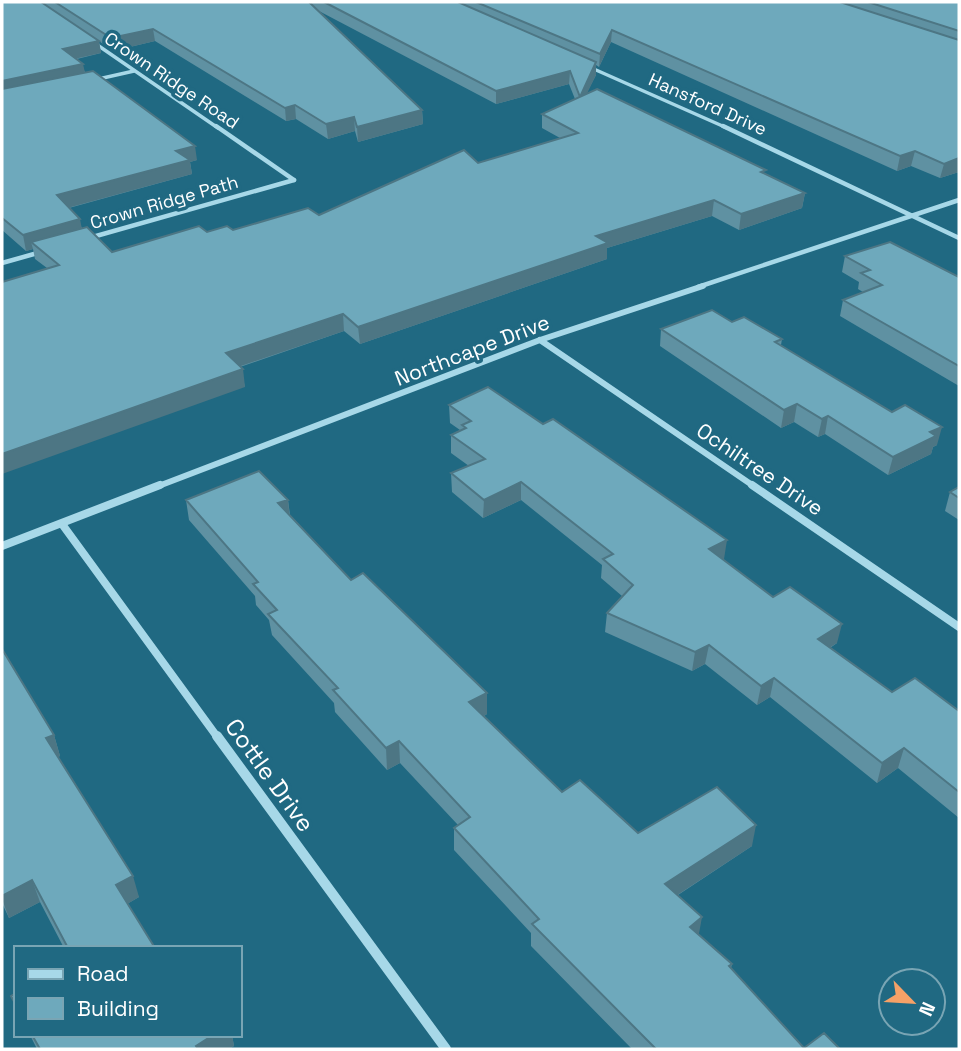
<svg xmlns="http://www.w3.org/2000/svg" width="961" height="1051" viewBox="0 0 961 1051" font-family="'Space Grotesk',sans-serif">
	<style>
		.lines { fill: none; stroke-linecap: round; stroke-linejoin: round }
		.minor-far4 { stroke: #a7d8e8; stroke-width: 3.5 }
		.minor-far3 { stroke: #a7d8e8; stroke-width: 4.5 }
		.minor-far2 { stroke: #a7d8e8; stroke-width: 6 }
		.minor-far1 { stroke: #a7d8e8; stroke-width: 8 }
		.minor { stroke: #a7d8e8; stroke-width: 10 }
		.wall { fill: #5f91a2; fill-rule: evenodd }
		.shaded-wall { fill: #4d7684 }
		.building { fill: #6ea9bc; stroke: #4d7684; stroke-width: 2 }
		.labels { text-anchor: middle; dominant-baseline: central; stroke-width: 7; stroke-linejoin: round; paint-order: stroke }
		.far-street-label { font-size: 18px; fill: #fff; stroke: #206982 }
		.street-label { font-size: 21px; fill: #fff; stroke: #206982 }
		.near-street-label { font-size: 24px; fill: #fff; stroke: #206982 }
	</style>
	<rect width="100%" height="100%" fill="#206982"/>
	<g class="lines">
		<g class="minor-far4">
			<path d="M93,42L218,128"/>
			<path d="M587,66L727,128"/>
			<path d="M94,80L134,71"/>
		</g>
		<g class="minor-far3">
			<path d="M216,126L294,180"/>
			<path d="M723,126L959,238"/>
			<path d="M89,238L294,180"/>
			<path d="M2,263L41,252"/>
			<path d="M698,287L959,200"/>
		</g>
		<g class="minor-far2">
			<path d="M540,340L755,487"/>
			<path d="M156,487L540,340L703,286"/>
		</g>
		<g class="minor-far1">
			<path d="M752,485L959,627"/>
			<path d="M62,524L218,738"/>
			<path d="M2,546L160,485"/>
		</g>
		<path class="minor" d="M217,736L446,1049"/>
	</g>
	<g class="wall">
		<path d="M2,2H959V172L940,178L911,166L897,171L611,42L599,67L596,65V75L586,94L766,174L805,193L802,208L739,230L712,216L607,248V259L360,344L344,331L240,367L245,387L47,268L35,259L33,249L26,251L2,230ZM317,10L496,104L569,84L575,99L542,114V128L560,138L478,163L319,215L233,230L207,232L112,252L82,228L69,208L192,174L190,162L197,160L85,72L77,59L101,53L99,41L113,51L155,41L286,121L296,119L328,139L355,131L358,142L423,124L422,110Z"/>
		<path d="M845,256L959,277V386L840,316L843,300L863,292L858,289L859,282L842,272Z"/>
		<path d="M732,322L782,339L781,345L937,445L933,447L931,454L888,475L825,434L818,437L794,422L781,428L660,346L661,329Z"/>
		<path d="M449,405L724,559H723L773,597L837,643L830,648L892,692L959,711V818L898,768L877,783L770,697L757,705L705,664L692,671L605,632L607,613L622,596L601,578L602,565L521,500L483,518L452,492L451,473L469,466L451,453V435L460,430L450,423Z"/>
		<path d="M959,487V520L945,511L950,492Z"/>
		<path d="M186,500H288L290,515L351,580L487,714L484,716L562,792L638,833L752,846L678,895L699,935L732,964L731,968L804,1048L840,1049H632L531,946V933L454,850V828L458,825L400,763L387,770L335,712L334,703L272,635L269,620L256,605L255,596L189,520Z"/>
		<path d="M2,649L54,735L60,756L58,757L139,897L127,904L155,948H64L40,902L9,918L2,903Z"/>
		<path d="M30,1035H232L234,1046L229,1049H37Z"/>
	</g>
	<g class="shaded-wall">
		<path d="M153,29L155,41L113,51L111,38Z"/>
		<path d="M612,30L611,42L599,67L600,54Z"/>
		<path d="M99,41L101,53L65,61L63,49Z"/>
		<path d="M596,62V75L579,110L580,97Z"/>
		<path d="M83,64L86,77L2,96V81Z"/>
		<path d="M570,71L569,84L496,104V91Z"/>
		<path d="M295,105L296,119L286,121L285,108Z"/>
		<path d="M422,110L423,124L358,142L357,127Z"/>
		<path d="M354,117L355,131L328,139L326,124Z"/>
		<path d="M195,146L197,160L190,162L192,174L60,210L57,195L176,151Z"/>
		<path d="M915,151L911,166L897,171L900,156Z"/>
		<path d="M959,158V172L940,178L944,164Z"/>
		<path d="M805,193L802,208L739,230L741,214Z"/>
		<path d="M714,200L712,216L607,248V259L360,344L358,327L596,236Z"/>
		<path d="M80,219L83,235L31,242L33,249L26,251L23,235Z"/>
		<path d="M343,314L344,331L229,370L226,353Z"/>
		<path d="M243,369L245,387L2,474V454Z"/>
		<path d="M797,404L794,422L781,428L784,410Z"/>
		<path d="M828,416L825,434L818,437L822,419Z"/>
		<path d="M942,427L937,445L933,447L931,454L888,475L893,457L930,432Z"/>
		<path d="M521,482V500L483,518L484,500Z"/>
		<path d="M288,500L290,520L278,503Z"/>
		<path d="M727,540L724,559L707,568L709,549Z"/>
		<path d="M842,624L837,643L813,658L818,639Z"/>
		<path d="M709,645L705,664L692,671L695,652Z"/>
		<path d="M774,678L770,697L757,705L761,686Z"/>
		<path d="M487,693V714L470,724L469,702Z"/>
		<path d="M54,735L60,756L53,760L46,738Z"/>
		<path d="M399,741L400,763L387,770L386,748Z"/>
		<path d="M904,748L898,768L877,783L882,763Z"/>
		<path d="M756,825L752,846L662,905L665,884Z"/>
		<path d="M133,876L139,897L122,907L116,885Z"/>
		<path d="M32,880L40,902L9,918L2,899V896Z"/>
		<path d="M702,917L698,939L690,927Z"/>
		<path d="M213,1035H232L234,1046L229,1049H196V1046Z"/>
	</g>
	<g class="building">
		<path d="M2,2H41L99,41L63,49L83,64L2,81Z"/>
		<path d="M55,2H309L422,110L357,127L354,117L326,124L295,105L285,108L153,29L111,38Z"/>
		<path d="M324,2H458L596,62L580,97L570,71L496,91Z"/>
		<path d="M476,2H840L959,40V158L944,164L915,151L900,156L612,30L600,54Z"/>
		<path d="M868,2H959V31Z"/>
		<path d="M93,71L195,146L176,151L190,160L57,195L80,219L23,235L2,218V89Z"/>
		<path d="M597,89L766,170L761,172L805,193L741,214L714,200L596,236L608,243L358,327L343,314L226,353L243,369L2,454V282L59,265L31,242L87,227L112,252L199,226L207,232L227,226L233,230L308,208L319,215L464,150L478,163L578,133L542,114Z"/>
		<path d="M890,242L959,277V366L843,300L882,285L861,273L870,270L845,256Z"/>
		<path d="M712,310L732,322L744,317L782,339L775,342L892,412L905,405L942,427L930,432L936,436L893,457L828,416L822,419L797,404L784,410L661,329Z"/>
		<path d="M488,387L543,424L553,419L727,540L709,549L773,597L790,587L842,624L818,639L892,692L915,678L959,711V792L904,748L882,763L774,678L761,686L709,645L695,652L607,613L633,585L603,559L613,554L521,482L484,500L451,473L485,459L451,435L466,428L462,425L471,421L449,405Z"/>
		<path d="M259,471L288,500L278,503L351,580L363,573L487,693L469,702L562,792L580,780L638,833L717,787L756,825L665,884L702,917L690,927L732,964L729,966L804,1048L824,1033L840,1049H656L532,924L539,919L454,828L470,817L399,741L386,748L333,690L338,688L268,614L277,610L253,584L258,582L186,500Z"/>
		<path d="M959,487V498L950,492Z"/>
		<path d="M2,649L54,735L46,738L133,876L116,885L155,948H68L32,880L2,896Z"/>
		<path d="M16,993V1005L11,996Z"/>
		<path d="M32,1035H213L196,1046L198,1049H40Z"/>
	</g>
	<g class="labels">
		<g class="far-street-label">
			<text transform="translate(172 80) rotate(34)">Crown Ridge Road</text>
			<text transform="translate(708 104) rotate(24)">Hansford Drive</text>
			<text transform="translate(164 202) rotate(-16)">Crown Ridge Path</text>
		</g>
		<g class="street-label">
			<text transform="translate(472 350) rotate(-21)">Northcape Drive</text>
			<text transform="translate(760 469) rotate(34)">Ochiltree Drive</text>
		</g>
		<g class="near-street-label">
			<text transform="translate(270 775) rotate(54)">Cottle Drive</text>
		</g>
	</g>
	<rect width="961" height="1051" fill="none" stroke="#ffffff" stroke-width="7"/>
	<rect x="14" y="946" width="228" height="91" fill="#206982" stroke="#79a5b4" stroke-width="2"/>
	<rect x="28" y="969" width="35" height="10" fill="#a7d8e8" stroke="#79a5b4" stroke-width="2"/>
	<text x="77" y="981" font-size="21" fill="#ffffff">Road</text>
	<rect x="28" y="998" width="35" height="21" fill="#6ea9bc" stroke="#79a5b4" stroke-width="2"/>
	<text x="77" y="1016" font-size="21" fill="#ffffff">Building</text>
	<g transform="translate(912 1002) rotate(115)"><circle r="33" fill="#206982" stroke="#79a5b4" stroke-width="2"/>
	<path d="M0-5L12 26L0 18L-12 26Z" fill="#f6a167"/>
	<text y="-10" font-size="19" font-weight="bold" text-anchor="middle" fill="#ffffff">N</text>
	</g>
</svg>
